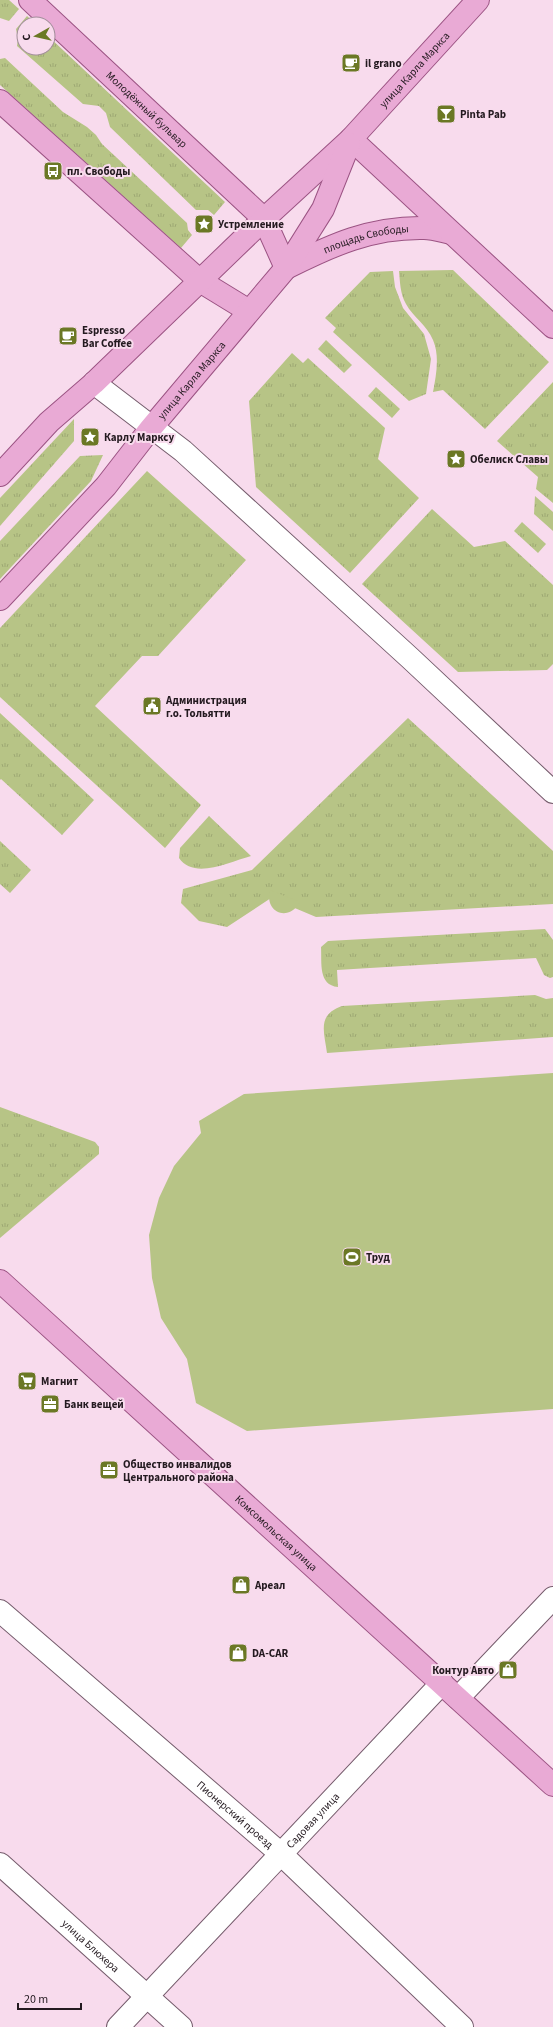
<svg xmlns="http://www.w3.org/2000/svg" width="553" height="2027" viewBox="0 0 553 2027" font-family="'Source Sans 3',sans-serif">
	<style>
		.grass { fill: url(#grass-tufts) }
		.green { fill: #b7c486 }
		.lines { fill: none; stroke-linecap: round; stroke-linejoin: round }
		.minor-casing { stroke: #755c6c; stroke-width: 24 }
		.major-casing { stroke: #9b5383; stroke-width: 24 }
		.minor { stroke: #fff; stroke-width: 22 }
		.major { stroke: #e9aad5; stroke-width: 22 }
		.labels { text-anchor: middle; dominant-baseline: central; stroke-width: 4; stroke-linejoin: round; paint-order: stroke }
		.poi-label { font-size: 11px; font-weight: bold; fill: #241a20; stroke: #f8dbed; text-anchor: start }
		.street-label { font-size: 11px; fill: #241a20; stroke: #f8dbed }
	</style>
	<defs>
		<pattern id="grass-tufts" width="24" height="20" patternUnits="userSpaceOnUse"><rect width="24" height="20" fill="#b7c486"/><path d="M3 7l-1-3M5 7V3M7 7l1-3M15 17l-1-3M17 17v-4M19 17l1-3" fill="none" stroke="#9da873"/></pattern>
	</defs>
	<rect width="100%" height="100%" fill="#f8dbed"/>
	<g class="grass">
		<path d="M0,0H9L19,9L9,21L0,18Z"/>
		<path d="M27,16L36,24H24V48H48V36L225,202L214,215L208,210H196L110,127L106,113L99,106L83,104L17,46L18,39L16,29Z"/>
		<path d="M5,58L63,112L87,127L96,135L102,144L187,223L188,230L192,235L181,248L0,85V59Z"/>
		<path d="M453,270L549,362L485,429L443,390L433,392C436,376 440,356 433,340C427,325 413,317 406,304C400,294 400,281 399,271Z"/>
		<path d="M393,271L395,287L403,308L424,334L431,359L426,394L409,401L333,332L336,328L325,318L370,272Z"/>
		<path d="M326,340L352,365L344,373L318,349Z"/>
		<path d="M292,353L303,363L308,358L385,428L378,459L419,498L350,573L256,487L249,401Z"/>
		<path d="M553,382V503L536,489L538,477L497,441Z"/>
		<path d="M376,387L400,409L392,418L368,396Z"/>
		<path d="M74,419V441L0,526V498Z"/>
		<path d="M103,455L91,481L0,579V541L80,456Z"/>
		<path d="M147,471L246,560L158,656H142L95,706L201,805L165,848L0,697V628Z"/>
		<path d="M535,496L553,512V531L534,514Z"/>
		<path d="M432,509L474,547L505,541L553,585V664L547,670L458,672L362,584Z"/>
		<path d="M522,522L546,544L538,553L514,531Z"/>
		<path d="M0,713L94,800L62,835L1,779L0,780Z"/>
		<path d="M408,718L553,851V904L316,917L271,898L227,927L199,921L181,903L183,889L252,870Z"/>
		<path d="M209,816L251,856C229,862 194,880 179,858L180,848Z"/>
		<path d="M0,841L31,870L10,893L0,884Z"/>
		<path d="M545,929L553,940V977L550,978L544,975L536,958L337,970L338,987C318,985 322,963 321,947L328,941Z"/>
		<path d="M535,995L546,999L553,998V1037L327,1053C324,1031 317,1015 342,1006Z"/>
		<path d="M0,1107L95,1142L99,1147V1154L0,1238Z"/>
	</g>
	<g class="green">
		<path d="M270,890L300,902C288,923 264,912 270,890Z"/>
		<path d="M553,1073V1409L247,1431L196,1403L187,1359L161,1318L152,1278L149,1235L159,1198L174,1166L201,1133L199,1121L244,1094Z"/>
	</g>
	<g class="lines">
		<g class="minor-casing">
			<g id="minor">
				<path d="M94,383L183,451L410,658L553,792"/>
				<path id="s1" d="M0,1611L281,1854L462,2027"/>
				<path d="M458,1698L553,1598"/>
				<path id="s2" d="M0,1864L181,2027"/>
				<path id="s3" d="M118,2027L442,1683"/>
			</g>
		</g>
		<g class="major-casing">
			<g id="major">
				<path id="s4" d="M30,0L264,219L286,268C332,245 371,227 424,228C433,228 442,231 451,233"/>
				<path d="M0,101L200,281L249,311"/>
				<path d="M351,139L553,327"/>
				<path id="s5" d="M0,475L49,422L94,383L264,219L351,139L478,0"/>
				<path id="s6" d="M0,599L106,486L151,428L286,268L323,209L349,144"/>
				<path id="s7" d="M0,1281L553,1785"/>
			</g>
		</g>
		<use href="#minor" class="minor"/>
		<use href="#major" class="major"/>
	</g>
	<defs>
		<g id="cafe-square" transform="scale(1)"><rect x="-9" y="-9" width="18" height="18" rx="4" fill="#6b7825" stroke="#f8dbed"/><path d="M-5.5-4.5H6V0H3Q3 3.5 0 3.5H-2.5Q-5.5 3.5-5.5 0ZM3-3.2v2h1.7v-2ZM-6 4.5H4V6H-6Z" fill="#fff"/></g>
		<g id="bar-square" transform="scale(1)"><rect x="-9" y="-9" width="18" height="18" rx="4" fill="#6b7825" stroke="#f8dbed"/><path d="M-6-5H6L.8 .8V4.5H3.5V6h-7V4.5H-.8V.8Z" fill="#fff"/></g>
		<g id="bus-square" transform="scale(1)"><rect x="-9" y="-9" width="18" height="18" rx="4" fill="#6b7825" stroke="#f8dbed"/><path d="M-5-6H5V4H4V6H2V4H-2V6H-4V4H-5ZM-3.5-4V0h7V-4ZM-3.5 1.2v1.5H-2V1.2ZM2 1.2v1.5H3.5V1.2Z" fill="#fff"/></g>
		<g id="sight-square" transform="scale(1)"><rect x="-9" y="-9" width="18" height="18" rx="4" fill="#6b7825" stroke="#f8dbed"/><path d="M0-6L1.8-2.2L6-1.7L2.9 1.2L3.7 5.4L0 3.3L-3.7 5.4L-2.9 1.2L-6-1.7L-1.8-2.2Z" fill="#fff"/></g>
		<g id="civic-square" transform="scale(1)"><rect x="-9" y="-9" width="18" height="18" rx="4" fill="#6b7825" stroke="#f8dbed"/><path d="M-.6-6.5H3V-4.5H.6V-3L4-1V1h2V6H-6V1h2V-1L-.6-3ZM-1.2 2.5V6h2.4V2.5Z" fill="#fff"/></g>
		<g id="stadium-square" transform="scale(1)"><rect x="-9" y="-9" width="18" height="18" rx="4" fill="#6b7825" stroke="#f8dbed"/><path d="M0-5a6.5 5 0 1 0 0 10a6.5 5 0 1 0 0-10ZM-3.5-1.8h7v3.6h-7Z" fill="#fff"/></g>
		<g id="supermarket-square" transform="scale(1)"><rect x="-9" y="-9" width="18" height="18" rx="4" fill="#6b7825" stroke="#f8dbed"/><path d="M-6-5.5h2.5l.6 2H6L4.5 2H-2.5L-4.4-4H-6ZM-1.5 3.2a1.3 1.3 0 1 0 .1 0ZM3 3.2a1.3 1.3 0 1 0 .1 0Z" fill="#fff"/></g>
		<g id="office-square" transform="scale(1)"><rect x="-9" y="-9" width="18" height="18" rx="4" fill="#6b7825" stroke="#f8dbed"/><path d="M-6-3h4V-5.5h4V-3h4V5H-6ZM-1-4.5V-3h2v-1.5ZM-6 0V1H6V0Z" fill="#fff"/></g>
		<g id="shop-square" transform="scale(1)"><rect x="-9" y="-9" width="18" height="18" rx="4" fill="#6b7825" stroke="#f8dbed"/><path d="M-5-2.5h2.3a2.7 3.5 0 0 1 5.4 0H5L5.5 6h-11ZM-1.5-2.5h3a1.5 2.3 0 0 0-3 0Z" fill="#fff"/></g>
	</defs>
	<g fill-rule="evenodd">
		<use href="#cafe-square" x="351" y="63"/>
		<use href="#bar-square" x="446" y="114"/>
		<use href="#bus-square" x="53" y="171"/>
		<use href="#sight-square" x="204" y="224"/>
		<use href="#cafe-square" x="68" y="336"/>
		<use href="#sight-square" x="90" y="437"/>
		<use href="#sight-square" x="456" y="459"/>
		<use href="#civic-square" x="152" y="706"/>
		<use href="#stadium-square" x="352" y="1257"/>
		<use href="#supermarket-square" x="27" y="1381"/>
		<use href="#office-square" x="50" y="1404"/>
		<use href="#office-square" x="109" y="1470"/>
		<use href="#shop-square" x="241" y="1585"/>
		<use href="#shop-square" x="238" y="1653"/>
		<use href="#shop-square" x="508" y="1670"/>
	</g>
	<g class="labels">
		<g class="poi-label">
			<text x="365" y="63">il grano</text>
			<text x="460" y="114">Pinta Pab</text>
			<text x="67" y="171">пл. Свободы</text>
			<text x="218" y="224">Устремление</text>
			<text x="82" y="330">Espresso<tspan x="82" dy="13">Bar Coffee</tspan></text>
			<text x="104" y="437">Карлу Марксу</text>
			<text x="470" y="459">Обелиск Славы</text>
			<text x="166" y="700">Администрация<tspan x="166" dy="13">г.о. Тольятти</tspan></text>
			<text x="366" y="1257">Труд</text>
			<text x="41" y="1381">Магнит</text>
			<text x="64" y="1404">Банк вещей</text>
			<text x="123" y="1464">Общество инвалидов<tspan x="123" dy="13">Центрального района</tspan></text>
			<text x="255" y="1585">Ареал</text>
			<text x="252" y="1653">DA-CAR</text>
			<text x="494" y="1670" text-anchor="end">Контур Авто</text>
		</g>
		<g class="street-label">
			<text stroke="none"><textPath href="#s5" startOffset="580">улица Карла Маркса</textPath></text>
			<text stroke="none"><textPath href="#s4" startOffset="160">Молодёжный бульвар</textPath></text>
			<text stroke="none"><textPath href="#s4" startOffset="460">площадь Свободы</textPath></text>
			<text stroke="none"><textPath href="#s6" startOffset="291">улица Карла Маркса</textPath></text>
			<text stroke="none"><textPath href="#s7" startOffset="374">Комсомольская улица</textPath></text>
			<text stroke="none"><textPath href="#s1" startOffset="311">Пионерский проезд</textPath></text>
			<text stroke="none"><textPath href="#s3" startOffset="284">Садовая улица</textPath></text>
			<text stroke="none"><textPath href="#s2" startOffset="122">улица Блюхера</textPath></text>
		</g>
	</g>
	<g transform="translate(36 36) rotate(262)"><circle r="19" fill="#f8dbed" stroke="#a38e9b"/>
	<path d="M0-3L7 15L0 10L-7 15Z" fill="#6b7825"/>
	<text y="-6" font-size="11" font-weight="bold" text-anchor="middle" fill="#241a20">С</text>
	</g>
	<path d="M18 2003v6h63v-6" fill="none" stroke="#241a20" stroke-width="2"/>
	<text x="24" y="2003" font-size="12" fill="#241a20" stroke="#f8dbed" stroke-width="3" paint-order="stroke">20 m</text>
</svg>
